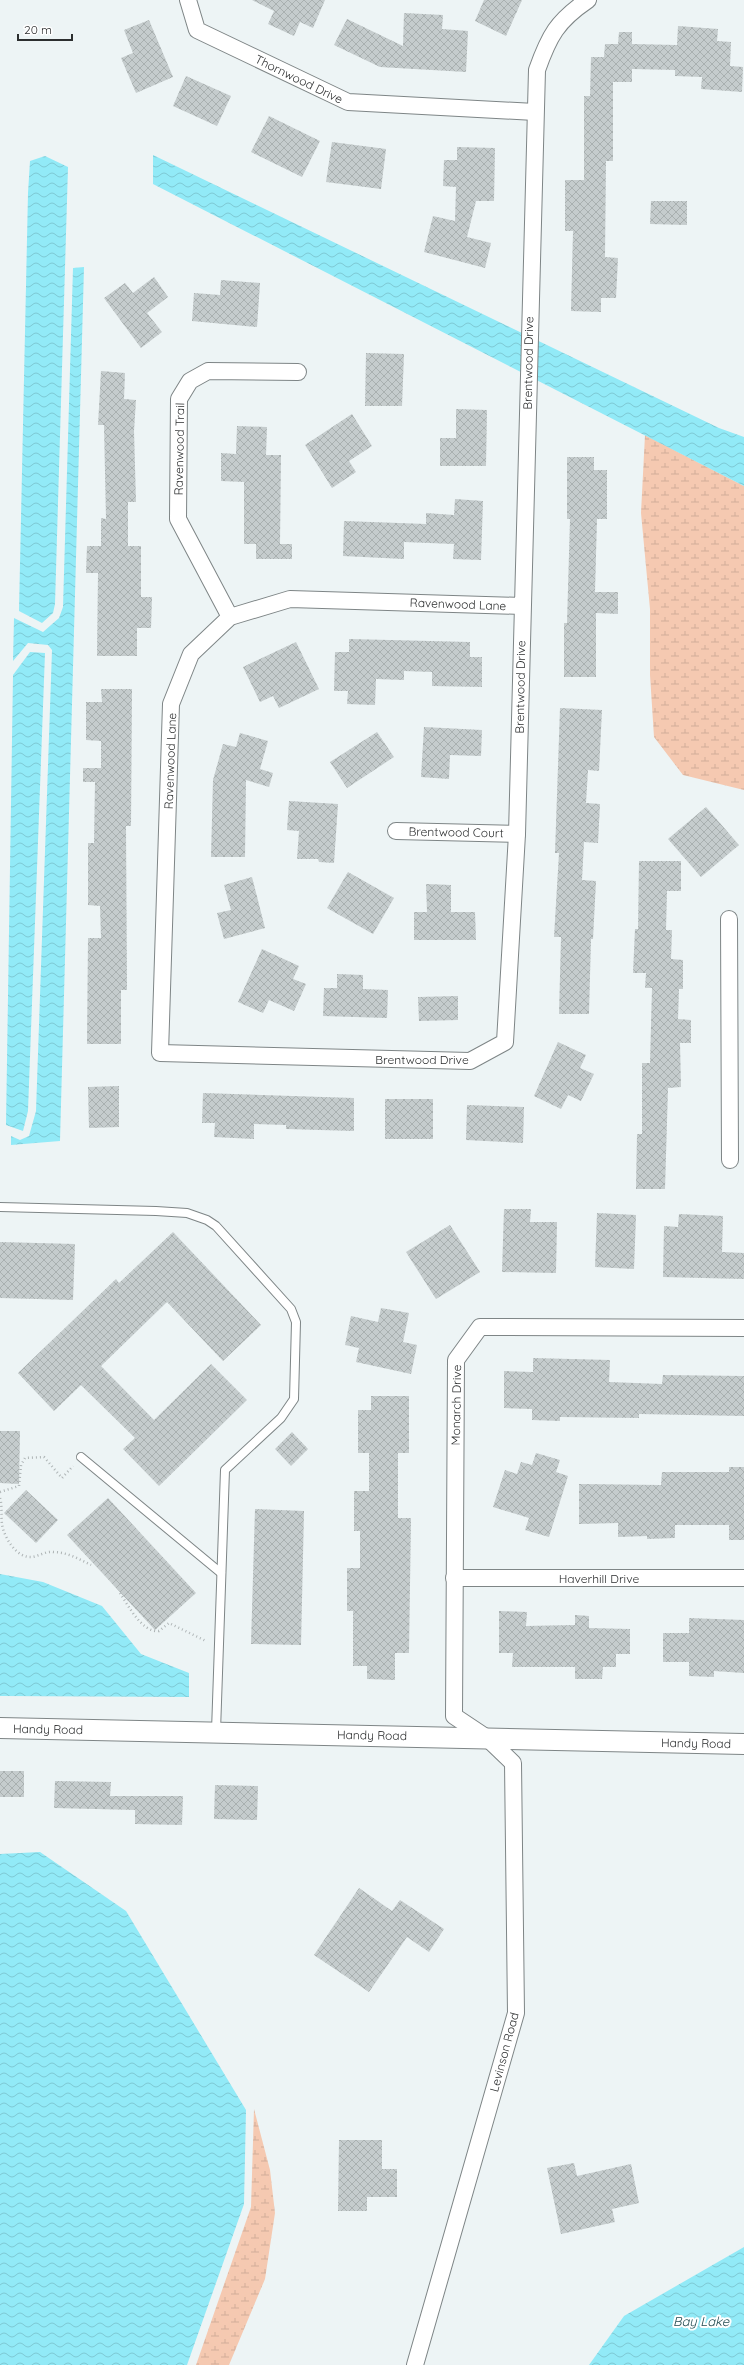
<svg xmlns="http://www.w3.org/2000/svg" width="744" height="2365" viewBox="0 0 744 2365" font-family="Quicksand,sans-serif">
	<style>
		.wetland { fill: url(#wetland-marsh) }
		.water { fill: url(#water-waves) }
		.building { fill: url(#building-cross-hatch) }
		.lines { fill: none; stroke-linecap: round; stroke-linejoin: round }
		.service-casing { stroke: #7e8586; stroke-width: 10 }
		.minor-casing { stroke: #7e8586; stroke-width: 18 }
		.tertiary-casing { stroke: #7e8586; stroke-width: 22 }
		.path { stroke: #aeb4b5; stroke-width: 2.5; stroke-dasharray: 1 3; stroke-linecap: butt }
		.service { stroke: #fff; stroke-width: 8 }
		.minor { stroke: #fff; stroke-width: 16 }
		.tertiary { stroke: #fff; stroke-width: 20 }
		.labels { text-anchor: middle; dominant-baseline: central; stroke-width: 4; stroke-linejoin: round; paint-order: stroke }
		.street-label { font-size: 12px; fill: #2c2e2f; stroke: #fff }
		.water-label { font-size: 13px; font-style: italic; fill: #244c52; stroke: #fff }
	</style>
	<defs>
		<pattern id="wetland-marsh" width="20" height="14" patternUnits="userSpaceOnUse"><rect width="20" height="14" fill="#f5c9b1"/><path d="M1 5h8M5 5V1M11 12h8M15 12V8" fill="none" stroke="#d2ad99"/></pattern>
		<pattern id="water-waves" width="16" height="10" patternUnits="userSpaceOnUse"><rect width="16" height="10" fill="#92eaf7"/><path d="M0 5q4-4 8 0t8 0" fill="none" stroke="#7ec9d4"/></pattern>
		<pattern id="building-cross-hatch" width="8" height="8" patternUnits="userSpaceOnUse"><rect width="8" height="8" fill="#c5cccd"/><path d="M0 0l8 8M0 8l8-8" fill="none" stroke="#a9b0b0"/></pattern>
	</defs>
	<rect width="100%" height="100%" fill="#edf4f5"/>
	<g class="wetland">
		<path d="M645,435L744,486V790L683,775L654,737L650,675V609L641,513Z"/>
		<path d="M254,2109L270,2170L275,2213L265,2279L229,2365H196L251,2207Z"/>
	</g>
	<g class="water">
		<path d="M153,155L719,428L744,437V486L153,184Z"/>
		<path d="M45,156L68,167L55,604L53,613L42,623L19,611L28,193L30,161Z"/>
		<path d="M84,267L60,1141L11,1145V1136L20,1140L29,1136L36,1111L52,650L48,645L28,643L13,661L14,618L43,632L59,618L63,607L73,268Z"/>
		<path d="M30,652L45,653L28,1111L23,1131L6,1125L13,675Z"/>
		<path d="M0,1574L43,1582L102,1606L141,1654L189,1673V1697L0,1696Z"/>
		<path d="M40,1852L126,1911L246,2110L244,2204L187,2365H0V1854Z"/>
		<path d="M744,2247V2365H589L624,2316Z"/>
	</g>
	<g class="building">
		<path d="M252,0H325L313,28L300,22L294,36L268,24L274,11Z"/>
		<path d="M484,0H522L506,36L475,21Z"/>
		<path d="M404,13L443,15L442,29L468,31L466,72L380,67L334,45L347,19L403,46Z"/>
		<path d="M149,20L173,77L136,93L121,58L133,53L124,30Z"/>
		<path d="M678,26L718,29L717,41L731,42L730,66L743,67L742,92L701,89L702,77L675,76V70L632,69V82H613V161H606L605,257L618,258L616,298H601V312L571,311L573,231H565V180H584V96H590L591,57H604L605,44H618L619,32H632V44L677,45Z"/>
		<path d="M186,76L231,96L217,126L173,106Z"/>
		<path d="M269,116L320,141L302,177L251,152Z"/>
		<path d="M332,142L386,149L381,189L326,182Z"/>
		<path d="M457,147L495,148L494,201H476L467,237L491,243L485,268L424,252L433,216L455,221L456,187L443,186L444,160H457Z"/>
		<path d="M651,201H687V225L650,224Z"/>
		<path d="M154,277L168,297L147,313L162,332L141,348L104,298L125,283L133,293Z"/>
		<path d="M221,280L260,283L257,327L192,321L194,293L220,295Z"/>
		<path d="M366,353L404,354L402,406H365Z"/>
		<path d="M101,371L125,373L124,399L136,400L134,431L136,502H128V546H141V597H152L151,628H137V656H97L98,573H86L87,546H101V518L106,519L104,425H98Z"/>
		<path d="M456,409L487,410L486,466H440V438H456Z"/>
		<path d="M352,414L372,446L349,461L356,472L332,488L305,445Z"/>
		<path d="M237,426L267,427L266,455H281L280,544H292V559H256V544H244V482L221,481V453L236,454Z"/>
		<path d="M567,457H594V470H607V519H597L595,592H618V614L596,613V677H564V623H567L570,519H567Z"/>
		<path d="M455,499L483,501L481,560L453,559L454,544L404,542V559L343,556L344,521L426,524V513L454,515Z"/>
		<path d="M349,639L470,642V657H482V687L432,686V672L404,671V680L376,679L375,705L347,704L348,691H334L335,652H349Z"/>
		<path d="M296,642L319,689L279,708L273,696L260,702L243,667Z"/>
		<path d="M101,689H132L131,826H126L127,990H121V1044H87L88,938H101L100,906L88,905V843H94L95,782H83V768H101V741L86,740V702H102Z"/>
		<path d="M560,708L602,710L599,771L588,770L586,803L600,804L598,843L584,842L582,880L596,881L593,939H591L589,1014H559L561,937H554L559,853H555Z"/>
		<path d="M424,727L482,730L481,756L450,755L449,779L421,777Z"/>
		<path d="M377,732L394,757L347,788L330,762Z"/>
		<path d="M240,733L268,741L260,769L273,773L269,787L246,780L245,857H211L213,780L223,744L236,747Z"/>
		<path d="M289,801L338,804L334,863L319,862L318,859H297L299,831L287,830Z"/>
		<path d="M706,807L739,845L701,877L668,839Z"/>
		<path d="M639,861H681V891H667L666,930H672L671,959L683,960V989H679L678,1019L691,1020V1043H680L681,1087L668,1088L665,1189H636L637,1134H642V1063H650L652,988H645L646,973H633L635,929H638Z"/>
		<path d="M348,872L394,898L373,934L327,908Z"/>
		<path d="M252,877L265,928L224,939L217,913L231,910L224,885Z"/>
		<path d="M426,884L451,885V912H475L476,940H414V912H427Z"/>
		<path d="M262,949L299,966L293,979L306,984L294,1011L269,1000L263,1013L238,1002Z"/>
		<path d="M337,974L363,975V989L388,990L387,1018L323,1016L324,988H337Z"/>
		<path d="M458,996V1020L419,1021L418,997Z"/>
		<path d="M558,1042L586,1055L580,1068L594,1074L581,1101L568,1095L561,1109L534,1096Z"/>
		<path d="M119,1086V1127L89,1128L88,1087Z"/>
		<path d="M203,1093L354,1098V1131L286,1129V1125L254,1124V1139L214,1137L215,1123H202Z"/>
		<rect x="385" y="1099" width="48" height="40"/>
		<path d="M467,1105L524,1107L523,1143L466,1140Z"/>
		<path d="M504,1209H531L530,1222H557L556,1273L502,1272Z"/>
		<path d="M597,1213L636,1215L634,1269L595,1267Z"/>
		<path d="M679,1214L723,1216L722,1252L744,1253V1279L663,1277L664,1226L678,1227Z"/>
		<path d="M450,1225L480,1272L436,1299L406,1252Z"/>
		<path d="M173,1232L261,1325L223,1361L167,1302L101,1366L154,1420L211,1364L247,1400L159,1486L123,1449L135,1438L81,1385L54,1411L18,1373L116,1279L119,1283Z"/>
		<path d="M0,1242L75,1244L73,1300L0,1298Z"/>
		<path d="M381,1308L409,1313L403,1342L417,1345L411,1374L356,1362L359,1348L345,1345L351,1316L378,1322Z"/>
		<path d="M533,1358L610,1360L609,1382L662,1384L663,1375L744,1376V1416L639,1414V1418L560,1417V1421L532,1420V1409L504,1408V1371L533,1372Z"/>
		<path d="M371,1396H409V1453H398V1518H411L409,1653H395V1680L367,1679V1666H353V1611H347V1568H360V1531H354V1491H369V1453H358V1410H371Z"/>
		<path d="M0,1431H20L19,1484L0,1483Z"/>
		<path d="M292,1432L308,1449L291,1466L275,1449Z"/>
		<path d="M536,1453L560,1460L556,1472L568,1476L549,1537L525,1530L529,1518L493,1507L505,1470L517,1474L521,1462L532,1465Z"/>
		<path d="M729,1467H744V1540H729V1525H675V1538L647,1539V1536L618,1537V1523L579,1524V1484L661,1485L662,1472H729Z"/>
		<path d="M26,1490L58,1520L36,1543L4,1513Z"/>
		<path d="M108,1498L196,1593L155,1630L67,1535Z"/>
		<path d="M255,1509L304,1511L301,1645L251,1644Z"/>
		<path d="M499,1611L527,1612L526,1626L575,1625V1615L589,1616V1628L630,1629V1654H616V1667H603L602,1679H575V1667H512L513,1653H499Z"/>
		<path d="M689,1618L744,1620V1673L714,1671V1677L689,1676V1662H663V1633H689Z"/>
		<rect x="0" y="1771" width="24" height="26"/>
		<path d="M55,1781L111,1782L110,1796H183L182,1825L135,1824V1810L54,1808Z"/>
		<path d="M215,1785L258,1786L257,1820L214,1819Z"/>
		<path d="M359,1888L392,1911L400,1900L444,1929L429,1952L407,1937L369,1992L314,1955Z"/>
		<path d="M339,2140H382V2169H397V2197H367V2211H338Z"/>
		<path d="M574,2163L577,2176L631,2164L639,2203L612,2209L615,2222L561,2234L547,2168Z"/>
	</g>
	<g class="lines">
		<g class="service-casing">
			<g id="service">
				<path d="M0,1207L156,1211L187,1213L207,1220L216,1226L291,1309L296,1322L294,1399L281,1418L225,1470L216,1731"/>
				<path d="M81,1457L221,1573"/>
			</g>
		</g>
		<g class="minor-casing">
			<g id="minor">
				<path d="M188,0L197,30L348,102L535,112"/>
				<path d="M522,606L290,599L230,617L191,654L171,704L160,1053L470,1061L505,1042L517,834L537,70C549,36 557,21 588,0"/>
				<path d="M230,617L178,519L179,399L190,381L208,371L298,372"/>
				<path d="M396,831L517,834"/>
				<path d="M729,919L730,1160"/>
				<path d="M454,1578H744"/>
				<path d="M415,2365L516,2013L513,1763L487,1738L454,1716L456,1360L480,1327L744,1328"/>
			</g>
		</g>
		<g class="tertiary-casing">
			<path id="tertiary" d="M0,1728L744,1744"/>
		</g>
		<g class="path">
			<path d="M0,1492L19,1486L21,1465L25,1458L44,1457L62,1478L73,1466"/>
			<path d="M0,1498C3,1508 0,1518 3,1529C7,1541 17,1558 32,1557C39,1556 46,1551 53,1552C67,1552 79,1559 91,1565"/>
			<path d="M120,1593C128,1605 142,1633 159,1631L169,1623L206,1641"/>
		</g>
		<use href="#service" class="service"/>
		<use href="#minor" class="minor"/>
		<use href="#tertiary" class="tertiary"/>
	</g>
	<g class="labels">
		<g class="street-label">
			<text transform="translate(299 79) rotate(26)">Thornwood Drive</text>
			<text transform="translate(528 363) rotate(-89)">Brentwood Drive</text>
			<text transform="translate(179 449) rotate(-89)">Ravenwood Trail</text>
			<text transform="translate(458 604) rotate(2)">Ravenwood Lane</text>
			<text transform="translate(520 687) rotate(-89)">Brentwood Drive</text>
			<text transform="translate(170 761) rotate(-88)">Ravenwood Lane</text>
			<text transform="translate(456 832) rotate(1)">Brentwood Court</text>
			<text x="422" y="1059">Brentwood Drive</text>
			<text transform="translate(456 1405) rotate(-89)">Monarch Drive</text>
			<text x="599" y="1578">Haverhill Drive</text>
			<text transform="translate(48 1729) rotate(1)">Handy Road</text>
			<text transform="translate(372 1735) rotate(1)">Handy Road</text>
			<text transform="translate(696 1743) rotate(1)">Handy Road</text>
			<text transform="translate(504 2052) rotate(-75)">Levinson Road</text>
		</g>
		<g class="water-label">
			<text x="701" y="2321">Bay Lake</text>
		</g>
	</g>
	<path d="M18 34v6h54v-6" fill="none" stroke="#2c2e2f" stroke-width="2"/>
	<text x="24" y="34" font-size="12" fill="#2c2e2f" stroke="#ffffff" stroke-width="3" paint-order="stroke">20 m</text>
</svg>
